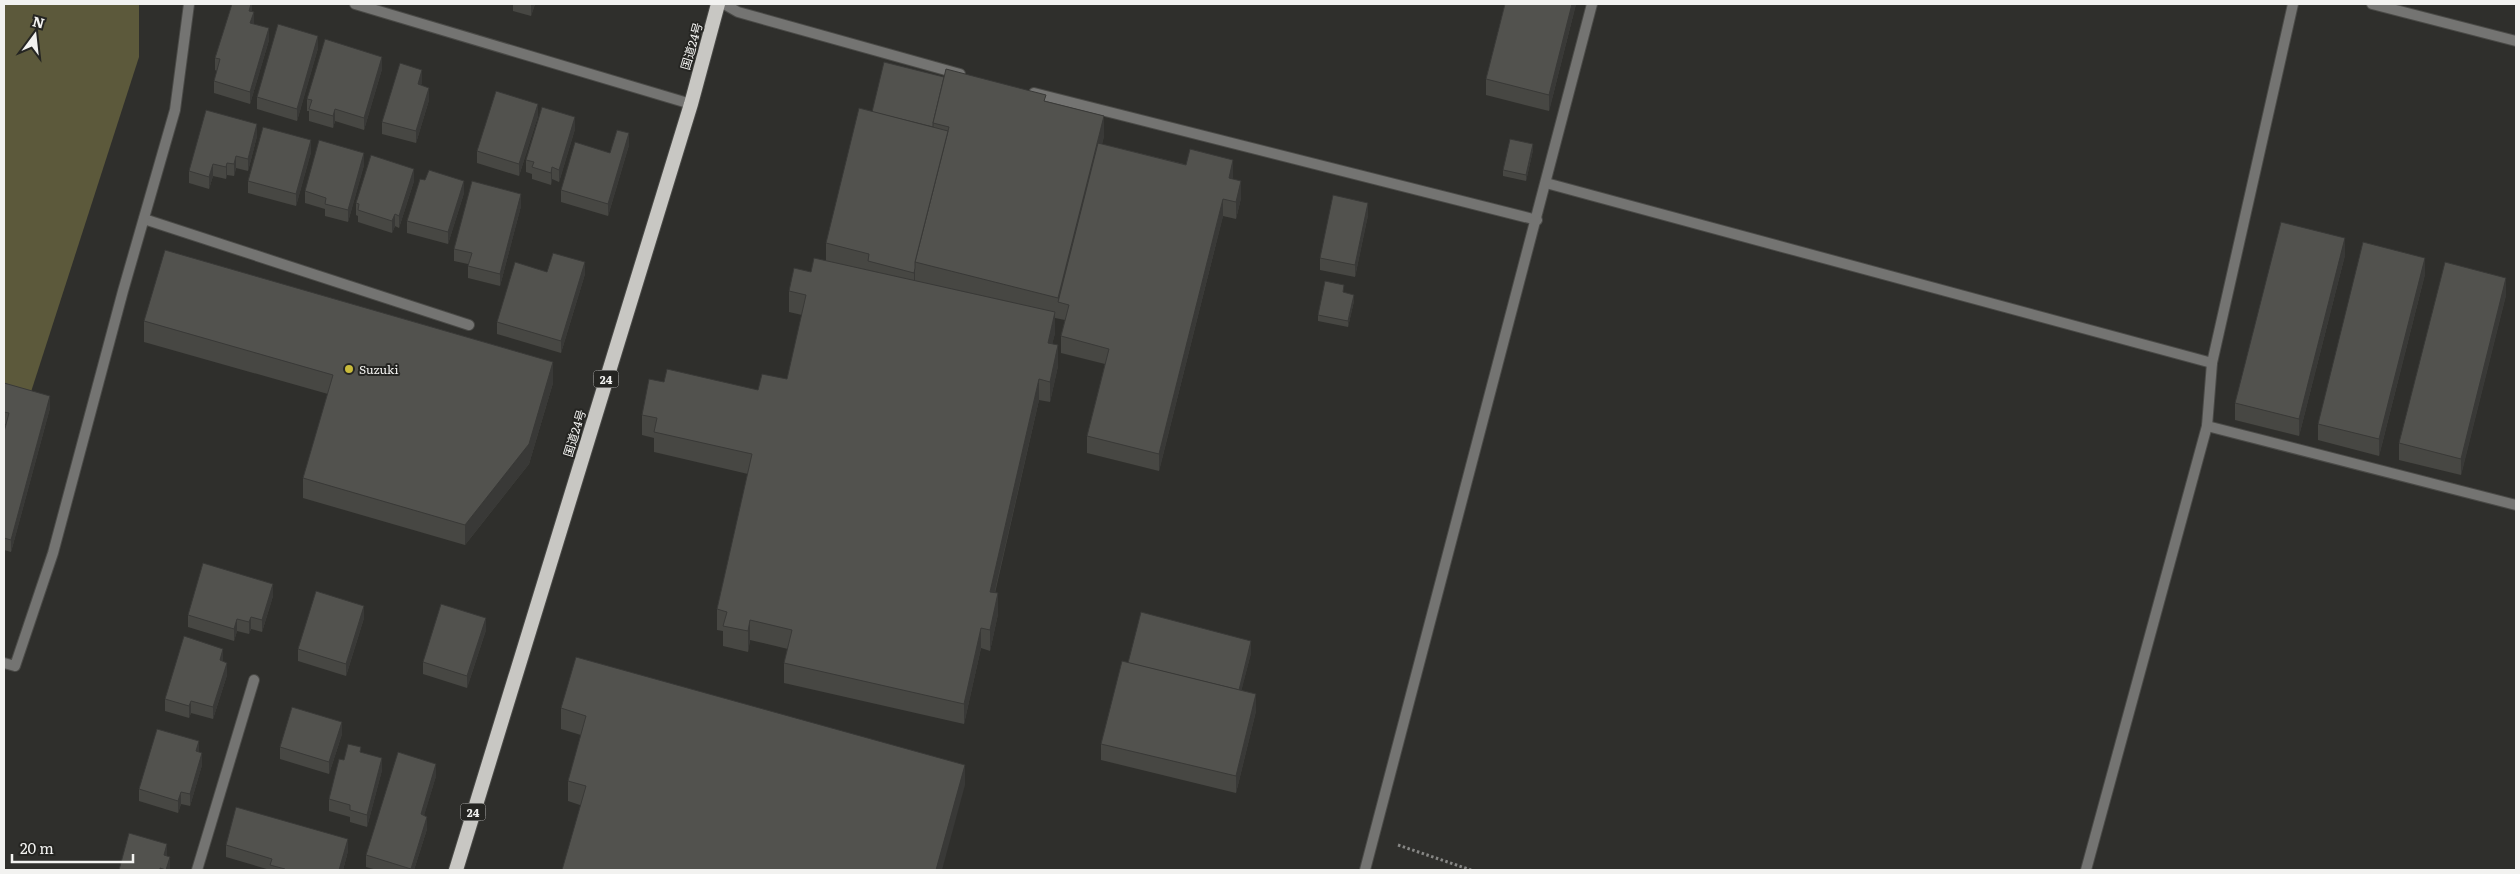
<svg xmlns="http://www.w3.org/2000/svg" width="2520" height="874" viewBox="0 0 2520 874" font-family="Literata,'Noto Sans JP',serif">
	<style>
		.green { fill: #5c593b }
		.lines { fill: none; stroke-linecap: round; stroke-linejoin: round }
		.minor-casing { stroke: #4a4a47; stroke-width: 12 }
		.tertiary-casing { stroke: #4a4a47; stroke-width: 12 }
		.trunk-casing { stroke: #4a4a47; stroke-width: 16 }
		.path { stroke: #878785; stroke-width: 3; stroke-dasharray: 2.5 2.5; stroke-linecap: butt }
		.minor { stroke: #747472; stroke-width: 10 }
		.tertiary { stroke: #747472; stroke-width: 10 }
		.trunk { stroke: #c8c7c3; stroke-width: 14 }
		.wall { fill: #474743 }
		.shaded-wall { fill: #393937 }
		.building { fill: #52524e; stroke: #393937 }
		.poi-dot { fill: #c9bb3b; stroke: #252522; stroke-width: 2 }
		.labels { text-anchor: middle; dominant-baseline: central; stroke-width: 4; stroke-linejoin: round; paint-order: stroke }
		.shield { fill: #252522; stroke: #b4b4b2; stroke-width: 1 }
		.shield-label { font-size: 11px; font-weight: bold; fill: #f2f2f0 }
		.street-label { font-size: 12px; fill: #f2f2f0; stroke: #252522 }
		.poi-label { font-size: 12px; fill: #f2f2f0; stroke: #252522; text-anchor: start }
	</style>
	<rect width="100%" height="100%" fill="#2f2f2c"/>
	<path class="green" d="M4,4H139V57L30,395L4,389Z"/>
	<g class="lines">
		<g class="minor-casing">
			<g id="minor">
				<path d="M355,4L691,104"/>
				<path d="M724,4L738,12L960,74"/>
				<path d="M1034,93L1537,220"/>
				<path d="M1546,183L2212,363L2293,4"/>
				<path d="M144,219L469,325"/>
				<path d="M2207,426L2516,505"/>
				<path d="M4,663L15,666L53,553L123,291L175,110L189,4"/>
				<path d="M197,870L254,680"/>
				<path d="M1365,870L1592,4"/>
				<path d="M2086,870L2207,426L2212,363"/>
			</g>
		</g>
		<g class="tertiary-casing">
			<path id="tertiary" d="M2372,4L2516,41"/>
		</g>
		<g class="trunk-casing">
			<path id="trunk" d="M456,870L691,104L718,4"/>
		</g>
		<path class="path" d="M1398,845L1471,870"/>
		<use href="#minor" class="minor"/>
		<use href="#tertiary" class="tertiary"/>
		<use href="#trunk" class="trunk"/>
	</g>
	<g class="wall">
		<path d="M252,4V12L254,24L269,40L250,104L214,93V81L217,71L215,70V58Z"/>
		<path d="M513,4H535L531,16L513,11Z"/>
		<path d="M1505,4H1576L1549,111L1486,95V79Z"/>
		<path d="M318,48L297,121L257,109V97Z"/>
		<path d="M382,69L364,130L335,121L333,128L309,121V111H307V99Z"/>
		<path d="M944,77L1046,102L1104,136L1102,144L1233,176L1232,179L1241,198L1236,219L1223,216L1159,471L1087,453V436L1105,364L1061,353V336L1065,320L1055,318V333L1052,344L1058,366L1050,402L1039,400L995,593L998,614L990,651L981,648L964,724L784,683V663L788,649L750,640L748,652L723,646V631L717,630V609L748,474L654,452V438L642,435V415L664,382L758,390L787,379L802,315L789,312V291L826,260V243L872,112Z"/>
		<path d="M422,82L421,85L429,100L416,143L382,134V122Z"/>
		<path d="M538,116L519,176L477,163V151Z"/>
		<path d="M575,129L559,182L552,179L551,185L532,179V174L526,172V160Z"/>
		<path d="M257,136L248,171L236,168L234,176L227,175L226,179L213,176L209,189L189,183V171Z"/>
		<path d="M629,145L608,216L561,202V190L610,153Z"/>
		<path d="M1533,150L1526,181L1503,176V170Z"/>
		<path d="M311,152L296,206L248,193V181Z"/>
		<path d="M364,165L348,222L325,216V209L305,203V191Z"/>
		<path d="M425,180L464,193L448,244L407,233V221Z"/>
		<path d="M414,181L399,228L395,226L392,233L358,222V216L356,215V203Z"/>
		<path d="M521,206L500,286L468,278V264L454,261V249Z"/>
		<path d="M1368,215L1355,277L1320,270V258Z"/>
		<path d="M2345,255L2299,436L2235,420V403Z"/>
		<path d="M547,272L585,274L561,353L497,334V322Z"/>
		<path d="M2425,274L2379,456L2318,440V424Z"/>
		<path d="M1344,293L1354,301L1348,327L1318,321V315Z"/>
		<path d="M2506,295L2461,475L2399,460V443Z"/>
		<path d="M144,321L553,383L529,464L465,545L303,498V478L328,394L144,342Z"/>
		<path d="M4,383L50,408L11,552L4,550V432L6,424H4Z"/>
		<path d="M273,596L262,632L251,629L249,634L237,631L234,641L188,627V615Z"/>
		<path d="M364,618L346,676L298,661V649Z"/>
		<path d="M486,630L467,688L423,674V662Z"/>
		<path d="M1251,653L1241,691L1256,711L1236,793L1101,760V744L1128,663Z"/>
		<path d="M223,662L227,675L213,719L191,713L189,718L165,711V699Z"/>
		<path d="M561,708L965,785L580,805L568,801V781L581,735L561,729Z"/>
		<path d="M342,734L329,774L280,759V747Z"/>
		<path d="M199,752L202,765L190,806L181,804L178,813L139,801V789Z"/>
		<path d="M361,753L382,770L367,827L350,822V817L329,811V799L344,760Z"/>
		<path d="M436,776L424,815L427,829L414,870H377L366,867V855Z"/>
		<path d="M226,845L348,851L343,870H270L226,857Z"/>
	</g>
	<g class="shaded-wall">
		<path d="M251,4H252V13L249,11Z"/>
		<path d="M531,4H535L531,16Z"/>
		<path d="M1572,4H1576L1549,111V95Z"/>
		<path d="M254,12V24L250,23Z"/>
		<path d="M269,28V40L250,104V92Z"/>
		<path d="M318,36V48L297,121V109Z"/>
		<path d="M382,57V69L364,130V118Z"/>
		<path d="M422,70V82L418,96V84Z"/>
		<path d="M429,88V100L416,143V131Z"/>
		<path d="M538,104V116L519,176V164Z"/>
		<path d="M335,109V121L333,128V116Z"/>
		<path d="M1104,116V136L1062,303L1058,302V298Z"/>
		<path d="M575,117V129L559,182V170Z"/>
		<path d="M257,124V136L248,171V159Z"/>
		<path d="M629,133V145L608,216V204Z"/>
		<path d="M311,140V152L296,206V194Z"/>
		<path d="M1533,144V150L1526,181V175Z"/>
		<path d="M364,153V165L348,222V210Z"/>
		<path d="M236,156V168L234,176V164Z"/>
		<path d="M1233,160V176L1229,195V178Z"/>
		<path d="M227,163V175L226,179V167Z"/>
		<path d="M213,164V176L209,189V177Z"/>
		<path d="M552,167V179L551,185V173Z"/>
		<path d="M414,169V181L399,228V216Z"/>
		<path d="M464,181V193L448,244V232Z"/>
		<path d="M1241,181V198L1236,219V202Z"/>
		<path d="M521,194V206L500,286V274Z"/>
		<path d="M1223,199V216L1159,471V454Z"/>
		<path d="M1368,203V215L1355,277V265Z"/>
		<path d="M395,214V226L392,233V221Z"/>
		<path d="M2345,238V255L2299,436V419Z"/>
		<path d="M2425,258V274L2379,456V439Z"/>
		<path d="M585,262V274L561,353V341Z"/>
		<path d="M915,268V283L914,289V273Z"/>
		<path d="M2506,278V295L2461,475V459Z"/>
		<path d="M1354,295V301L1348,327V321Z"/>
		<path d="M1055,312V333L1048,363V343Z"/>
		<path d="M1058,345V366L1050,402V382Z"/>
		<path d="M553,362V383L529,464L465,545V525Z"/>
		<path d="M1039,379V400L990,612V592Z"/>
		<path d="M50,396V408L11,552V540Z"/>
		<path d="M273,584V596L262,632V620Z"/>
		<path d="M998,593V614L990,651V630Z"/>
		<path d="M364,606V618L346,676V664Z"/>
		<path d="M251,617V629L249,634V622Z"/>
		<path d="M486,618V630L467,688V676Z"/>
		<path d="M237,619V631L234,641V629Z"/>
		<path d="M750,620V640L748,652V631Z"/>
		<path d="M981,628V648L964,724V704Z"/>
		<path d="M1251,641V653L1238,704V692Z"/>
		<path d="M223,649V661L220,672V660Z"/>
		<path d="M227,663V675L213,719V707Z"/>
		<path d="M1256,694V711L1236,793V776Z"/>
		<path d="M191,701V713L189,718V706Z"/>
		<path d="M342,722V734L329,774V762Z"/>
		<path d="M199,741V753L196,751Z"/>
		<path d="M202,753V765L190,806V794Z"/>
		<path d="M382,758V770L367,827V815Z"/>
		<path d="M436,764V776L421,826V814Z"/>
		<path d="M965,765V785L942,870H936Z"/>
		<path d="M181,792V804L178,813V801Z"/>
		<path d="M427,817V829L414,870H411Z"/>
		<path d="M348,839V851L343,870H339Z"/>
		<path d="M167,844V856L164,855Z"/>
		<path d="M170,857V870H166Z"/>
	</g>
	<g class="building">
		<path d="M232,4H251L249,11L254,12L250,23L269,28L250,92L214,81L220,59L215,58Z"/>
		<path d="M1505,4H1572L1549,95L1486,79Z"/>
		<path d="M278,24L318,36L297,109L257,97Z"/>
		<path d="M325,39L382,57L364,118L335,109L333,116L309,109L312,100L307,99Z"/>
		<path d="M884,62L944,77L933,123V127L872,112Z"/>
		<path d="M400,63L422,70L418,84L429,88L416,131L382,122Z"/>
		<path d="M946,69L1046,95L1044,101L1104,116L1058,298L915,262L949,127L933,123Z"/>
		<path d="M496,91L538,104L519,164L477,151Z"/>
		<path d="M542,107L575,117L559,170L552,167L551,173L532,167L534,162L526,160Z"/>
		<path d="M859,108L948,131L915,262V268L914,273L868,261L869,254L826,243Z"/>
		<path d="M206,110L257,124L248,159L236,156L234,164L227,163L226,167L213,164L209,177L189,171Z"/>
		<path d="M263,127L311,140L296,194L248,181Z"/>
		<path d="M617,130L629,133L608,204L561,190L575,142L610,153Z"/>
		<path d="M1510,139L1533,144L1526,175L1503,170Z"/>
		<path d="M319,140L364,153L348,210L325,204L326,198L305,191Z"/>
		<path d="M1098,143L1186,165L1190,149L1233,160L1229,178L1241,181L1236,202L1223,199L1159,454L1087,436L1109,349L1061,336L1069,305L1058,302Z"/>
		<path d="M371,155L414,169L399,216L395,214L392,221L358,210L359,204L356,203Z"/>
		<path d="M429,170L464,181L448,232L407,221L420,179L425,180Z"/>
		<path d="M472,181L521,194L500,274L468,266L472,253L454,249Z"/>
		<path d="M1333,195L1368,203L1355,265L1320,258Z"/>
		<path d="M2281,222L2345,238L2299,419L2235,403Z"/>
		<path d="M2363,242L2425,258L2379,439L2318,424Z"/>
		<path d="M165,250L553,362L529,444L465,525L303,478L333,375L144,321Z"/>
		<path d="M553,253L585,262L561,341L497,322L515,262L547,272Z"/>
		<path d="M814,258L1055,312L1048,343L1058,345L1050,382L1039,379L990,592L998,593L990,630L981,628L964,704L784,663L792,630L750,620L748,631L723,626L727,612L717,609L752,454L654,432L657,418L642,415L649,379L664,382L667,369L758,390L762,374L787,379L806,295L789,291L794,268L811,272Z"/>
		<path d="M2445,262L2506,278L2461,459L2399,443Z"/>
		<path d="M1325,281L1344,285L1343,292L1354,295L1348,321L1318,315Z"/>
		<path d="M4,383L50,396L11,540L4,538V432L9,413L4,412Z"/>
		<path d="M203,563L273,584L262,620L251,617L249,622L237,619L234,629L188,615Z"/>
		<path d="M316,591L364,606L346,664L298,649Z"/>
		<path d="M441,604L486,618L467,676L423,662Z"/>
		<path d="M1141,612L1251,641L1239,690L1128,663Z"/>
		<path d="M184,636L223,649L220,660L227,663L213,707L191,701L189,706L165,699Z"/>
		<path d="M576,657L965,765L936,870H562L586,786L568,781L586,716L561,708Z"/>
		<path d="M1122,661L1256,694L1236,776L1101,744Z"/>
		<path d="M292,707L342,722L329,762L280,747Z"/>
		<path d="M157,729L199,741L196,751L202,753L190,794L181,792L178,801L139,789Z"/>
		<path d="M348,744L361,747L360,752L382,758L367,815L350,810V805L329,799L339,759L344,760Z"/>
		<path d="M398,752L436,764L421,814L427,817L411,869L366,855Z"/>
		<path d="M236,807L348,839L339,870H285V869L270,865L272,859L226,845Z"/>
		<path d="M129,833L167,844L164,855L170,857L166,870L160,868V870H119Z"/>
	</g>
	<circle class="poi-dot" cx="349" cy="369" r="5"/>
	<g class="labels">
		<g class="shield">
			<rect x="593.5" y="370.5" width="25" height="17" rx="4"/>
			<rect x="460.5" y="803.5" width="25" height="17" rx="4"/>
		</g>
		<g class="shield-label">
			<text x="606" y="379">24</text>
			<text x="473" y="812">24</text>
		</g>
		<g class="street-label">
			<text transform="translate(691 46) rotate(-74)">国道24号</text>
			<text transform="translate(574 433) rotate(-73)">国道24号</text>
		</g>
		<g class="poi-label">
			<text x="359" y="369">Suzuki</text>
		</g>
	</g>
	<rect width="2520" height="874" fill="none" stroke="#f2f2f0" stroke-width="10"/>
	<g transform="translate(35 35) rotate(15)" stroke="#252522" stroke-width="4" paint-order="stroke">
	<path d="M0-4L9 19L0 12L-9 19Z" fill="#f2f2f0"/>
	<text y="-8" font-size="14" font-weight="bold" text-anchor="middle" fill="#f2f2f0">N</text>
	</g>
	<path d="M12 854v8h121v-8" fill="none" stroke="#f2f2f0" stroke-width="2.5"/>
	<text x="20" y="854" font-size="15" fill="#f2f2f0" stroke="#252522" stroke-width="4" paint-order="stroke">20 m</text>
</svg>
